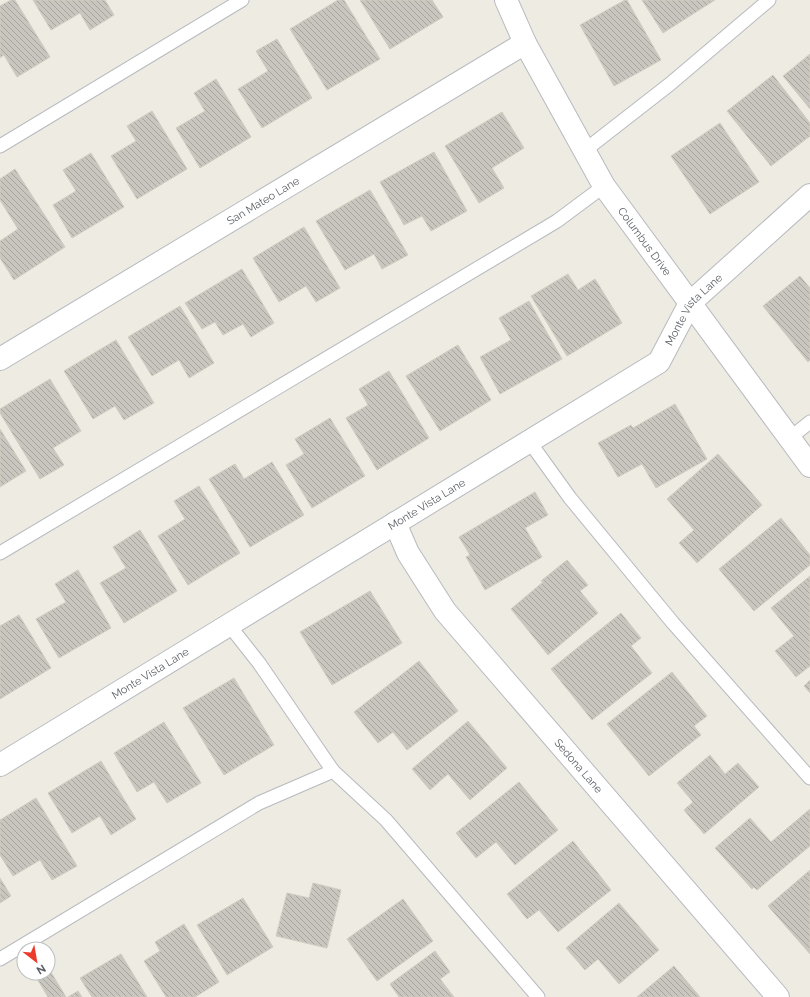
<svg xmlns="http://www.w3.org/2000/svg" width="810" height="997" viewBox="0 0 810 997" font-family="Raleway,sans-serif">
	<style>
		.building { fill: url(#building-back-hatch); stroke: #d2cdc0 }
		.lines { fill: none; stroke-linecap: round; stroke-linejoin: round }
		.service-casing { stroke: #b7babf; stroke-width: 15 }
		.minor-casing { stroke: #b7babf; stroke-width: 24 }
		.tertiary-casing { stroke: #b7babf; stroke-width: 24 }
		.service { stroke: #fff; stroke-width: 13 }
		.minor { stroke: #fff; stroke-width: 22 }
		.tertiary { stroke: #fff; stroke-width: 22 }
		.labels { text-anchor: middle; dominant-baseline: central; stroke-width: 3; stroke-linejoin: round; paint-order: stroke }
		.street-label { font-size: 11px; fill: #5a5e63; stroke: #fff }
	</style>
	<defs>
		<pattern id="building-back-hatch" width="6" height="6" patternUnits="userSpaceOnUse"><rect width="6" height="6" fill="#c8c6bf"/><path d="M-1 5l2 2M0 0l6 6M5-1l2 2" fill="none" stroke="#a5a49f"/></pattern>
	</defs>
	<rect width="100%" height="100%" fill="#edebe2"/>
	<g class="building">
		<path d="M11,0H15L50,57L17,77L4,55L0,58V6Z"/>
		<path d="M33,0H105L114,15L90,30L80,13L51,30Z"/>
		<path d="M338,0H344L380,59L327,90L290,29Z"/>
		<path d="M360,0H432L443,17L390,49Z"/>
		<path d="M625,0H627L661,60L614,86L580,25Z"/>
		<path d="M642,0H715L663,33Z"/>
		<path d="M277,39L312,98L262,128L238,89L268,71L256,51Z"/>
		<path d="M810,54V109L783,76Z"/>
		<path d="M773,75L810,123V136L771,166L727,111Z"/>
		<path d="M216,79L251,137L200,168L176,128L205,111L194,93Z"/>
		<path d="M152,111L187,169L137,199L111,156L136,141L127,126Z"/>
		<path d="M502,112L524,148L492,168L504,188L479,203L445,146Z"/>
		<path d="M720,123L759,182L710,214L671,156Z"/>
		<path d="M434,152L467,211L431,231L422,216L404,225L380,182Z"/>
		<path d="M91,153L124,207L72,238L53,205L76,191L63,170Z"/>
		<path d="M15,169L65,247L14,280L0,258V241L18,229L0,200V179Z"/>
		<path d="M370,190L408,255L382,269L374,254L345,270L316,221Z"/>
		<path d="M304,227L340,288L316,302L306,286L279,302L253,258Z"/>
		<path d="M242,269L274,323L251,337L243,324L223,335L215,322L202,329L185,303Z"/>
		<path d="M568,274L578,290L595,279L622,323L567,356L531,296Z"/>
		<path d="M800,276L810,288V360L808,362L763,306Z"/>
		<path d="M529,301L562,359L500,394L480,357L511,340L499,318Z"/>
		<path d="M180,306L214,363L189,378L179,360L152,376L128,337Z"/>
		<path d="M116,340L154,403L124,420L115,406L93,419L64,371Z"/>
		<path d="M458,345L491,400L440,431L406,376Z"/>
		<path d="M389,371L429,438L377,470L346,418L368,405L359,389Z"/>
		<path d="M50,379L81,431L53,448L64,465L40,479L0,413V409Z"/>
		<path d="M675,404L707,459L656,488L642,464L618,477L598,443L631,425L633,428Z"/>
		<path d="M330,418L365,476L312,508L286,465L304,454L295,439Z"/>
		<path d="M0,429L26,471L0,487Z"/>
		<path d="M718,454L762,505L697,563L679,543L694,530L667,499Z"/>
		<path d="M272,462L304,515L250,547L209,479L235,464L244,479Z"/>
		<path d="M199,486L240,553L188,585L158,536L185,519L174,501Z"/>
		<path d="M535,492L548,515L525,528L542,557L485,590L466,557L470,555L459,537Z"/>
		<path d="M781,518L810,555V565L754,611L719,569Z"/>
		<path d="M140,530L177,591L124,623L100,583L126,568L113,547Z"/>
		<path d="M567,560L588,585L580,591L598,613L548,655L511,609L543,582L541,581Z"/>
		<path d="M78,570L111,628L59,658L36,619L66,602L55,584Z"/>
		<path d="M810,576V666L796,677L775,651L794,636L771,608Z"/>
		<path d="M370,591L402,643L332,685L300,632Z"/>
		<path d="M621,613L641,638L631,646L652,673L592,720L551,669Z"/>
		<path d="M19,615L51,668L0,699V626Z"/>
		<path d="M419,661L458,711L407,750L393,732L378,743L354,712Z"/>
		<path d="M672,672L707,716L694,726L701,735L649,776L607,724Z"/>
		<path d="M234,678L274,745L224,775L183,708Z"/>
		<path d="M810,680V693L804,686Z"/>
		<path d="M468,721L507,768L470,800L448,774L430,790L412,769Z"/>
		<path d="M164,722L201,783L167,803L154,782L137,792L114,753Z"/>
		<path d="M710,755L725,774L738,763L759,787L704,834L684,810L693,802L677,783Z"/>
		<path d="M101,761L136,819L111,835L100,816L72,833L48,793Z"/>
		<path d="M519,782L558,830L515,865L496,842L476,858L456,833Z"/>
		<path d="M36,798L77,866L52,880L40,860L13,876L0,855V820Z"/>
		<path d="M810,809V846L757,890L754,887L752,889L715,848L750,818L771,842Z"/>
		<path d="M573,841L611,890L558,932L539,910L527,919L507,894Z"/>
		<path d="M810,870V954L768,906Z"/>
		<path d="M0,878L11,896L0,903Z"/>
		<path d="M313,883L341,890L327,948L276,936L287,893L309,898Z"/>
		<path d="M243,898L273,947L227,975L197,925Z"/>
		<path d="M403,899L433,941L377,981L347,939Z"/>
		<path d="M619,903L659,950L619,984L598,959L585,970L566,948Z"/>
		<path d="M184,924L219,982L195,997H166L144,961L160,951L155,942Z"/>
		<path d="M435,951L450,972L440,979L454,997H399L390,984Z"/>
		<path d="M121,954L147,997H92L80,978Z"/>
		<path d="M674,966L700,997H637Z"/>
		<path d="M49,969L66,997H48L36,977L43,973H48Z"/>
		<path d="M78,991L82,997H68Z"/>
	</g>
	<g class="lines">
		<g class="service-casing">
			<g id="service">
				<path d="M0,146L242,0"/>
				<path d="M584,151L670,84L769,0"/>
				<path d="M790,438L810,422"/>
				<path d="M529,441L570,498L673,623L810,778"/>
				<path d="M0,553L557,221L604,186"/>
				<path d="M229,625L259,663L333,771"/>
				<path d="M0,959L259,803L333,771L386,820L538,997"/>
			</g>
		</g>
		<g class="minor-casing">
			<g id="minor">
				<path id="s1" d="M0,359L525,43"/>
				<path id="s2" d="M395,523L408,553L445,611L778,997"/>
				<path id="s3" d="M0,765L659,362L690,303L810,195"/>
			</g>
		</g>
		<g class="tertiary-casing">
			<g id="tertiary">
				<path id="s4" d="M506,0L525,43L604,186L810,466"/>
			</g>
		</g>
		<use href="#service" class="service"/>
		<use href="#minor" class="minor"/>
		<use href="#tertiary" class="tertiary"/>
	</g>
	<g class="labels">
		<g class="street-label">
			<text stroke="none"><textPath href="#s1" startOffset="307">San Mateo Lane</textPath></text>
			<text stroke="none"><textPath href="#s4" startOffset="279">Columbus Drive</textPath></text>
			<text stroke="none"><textPath href="#s3" startOffset="836">Monte Vista Lane</textPath></text>
			<text stroke="none"><textPath href="#s3" startOffset="500">Monte Vista Lane</textPath></text>
			<text stroke="none"><textPath href="#s3" startOffset="176">Monte Vista Lane</textPath></text>
			<text stroke="none"><textPath href="#s2" startOffset="306">Sedona Lane</textPath></text>
		</g>
	</g>
	<g transform="translate(36 961) rotate(149)"><circle r="19" fill="#ffffff" stroke="#bdbfc1"/>
	<path d="M0-3L7 15L0 10L-7 15Z" fill="#eb3b2a"/>
	<text y="-6" font-size="11" font-weight="bold" text-anchor="middle" fill="#5a5e63">N</text>
	</g>
</svg>
